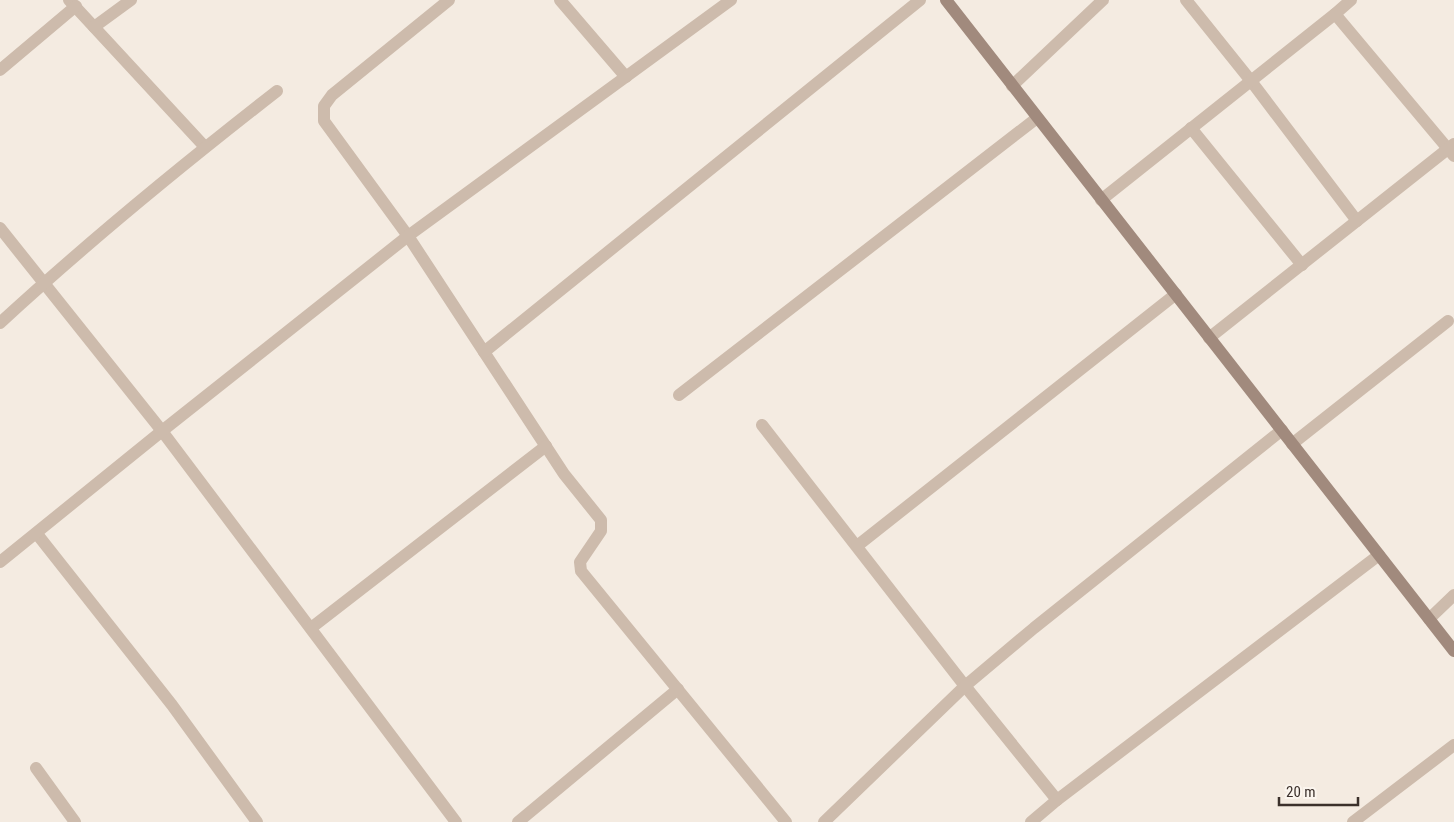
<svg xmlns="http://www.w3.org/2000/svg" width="1454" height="822" viewBox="0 0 1454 822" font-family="'Roboto Condensed',sans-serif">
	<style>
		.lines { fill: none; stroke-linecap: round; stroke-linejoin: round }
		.street { stroke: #cdbbac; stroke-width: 12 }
		.secondary { stroke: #a18a7d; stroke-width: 12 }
	</style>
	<rect width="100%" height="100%" fill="#f4ebe1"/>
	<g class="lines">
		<g class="street">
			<path d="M69,0L205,147"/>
			<path d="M449,0L332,95L324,106V121L408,236L564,474L601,520V531L580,562L581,571L786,822"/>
			<path d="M560,0L626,77"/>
			<path d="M1186,0L1251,81L1357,221"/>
			<path d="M1335,14L1454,156"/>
			<path d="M94,27L131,0"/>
			<path d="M0,70L76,6"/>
			<path d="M1012,86L1103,0"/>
			<path d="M1191,128L1302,265"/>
			<path d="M1101,200L1335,14L1351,0"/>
			<path d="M0,228L162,431L456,822"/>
			<path d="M0,323C89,241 182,165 277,91"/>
			<path d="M1209,338L1454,144"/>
			<path d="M484,352L920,0"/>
			<path d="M679,395L1037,118"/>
			<path d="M762,425L965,686L1057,800"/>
			<path d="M1292,444L1448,321"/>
			<path d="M37,534L172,705L257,822"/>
			<path d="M857,546L1176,294"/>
			<path d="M0,562L162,431L408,236L731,0"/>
			<path d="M1429,619L1454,595"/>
			<path d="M311,628L546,446"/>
			<path d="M36,768L75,822"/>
			<path d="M518,822L678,689"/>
			<path d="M824,822L965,686L1034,628L1282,430"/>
			<path d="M1031,822L1057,800L1379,555"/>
			<path d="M1353,822L1454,745"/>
		</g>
		<path class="secondary" d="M946,0L1454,651"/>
	</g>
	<path d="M1279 797v8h79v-8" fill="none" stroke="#3b302b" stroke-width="2.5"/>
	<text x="1286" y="797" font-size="15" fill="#3b302b" stroke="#fbf5ee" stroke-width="4" paint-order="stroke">20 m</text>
</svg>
